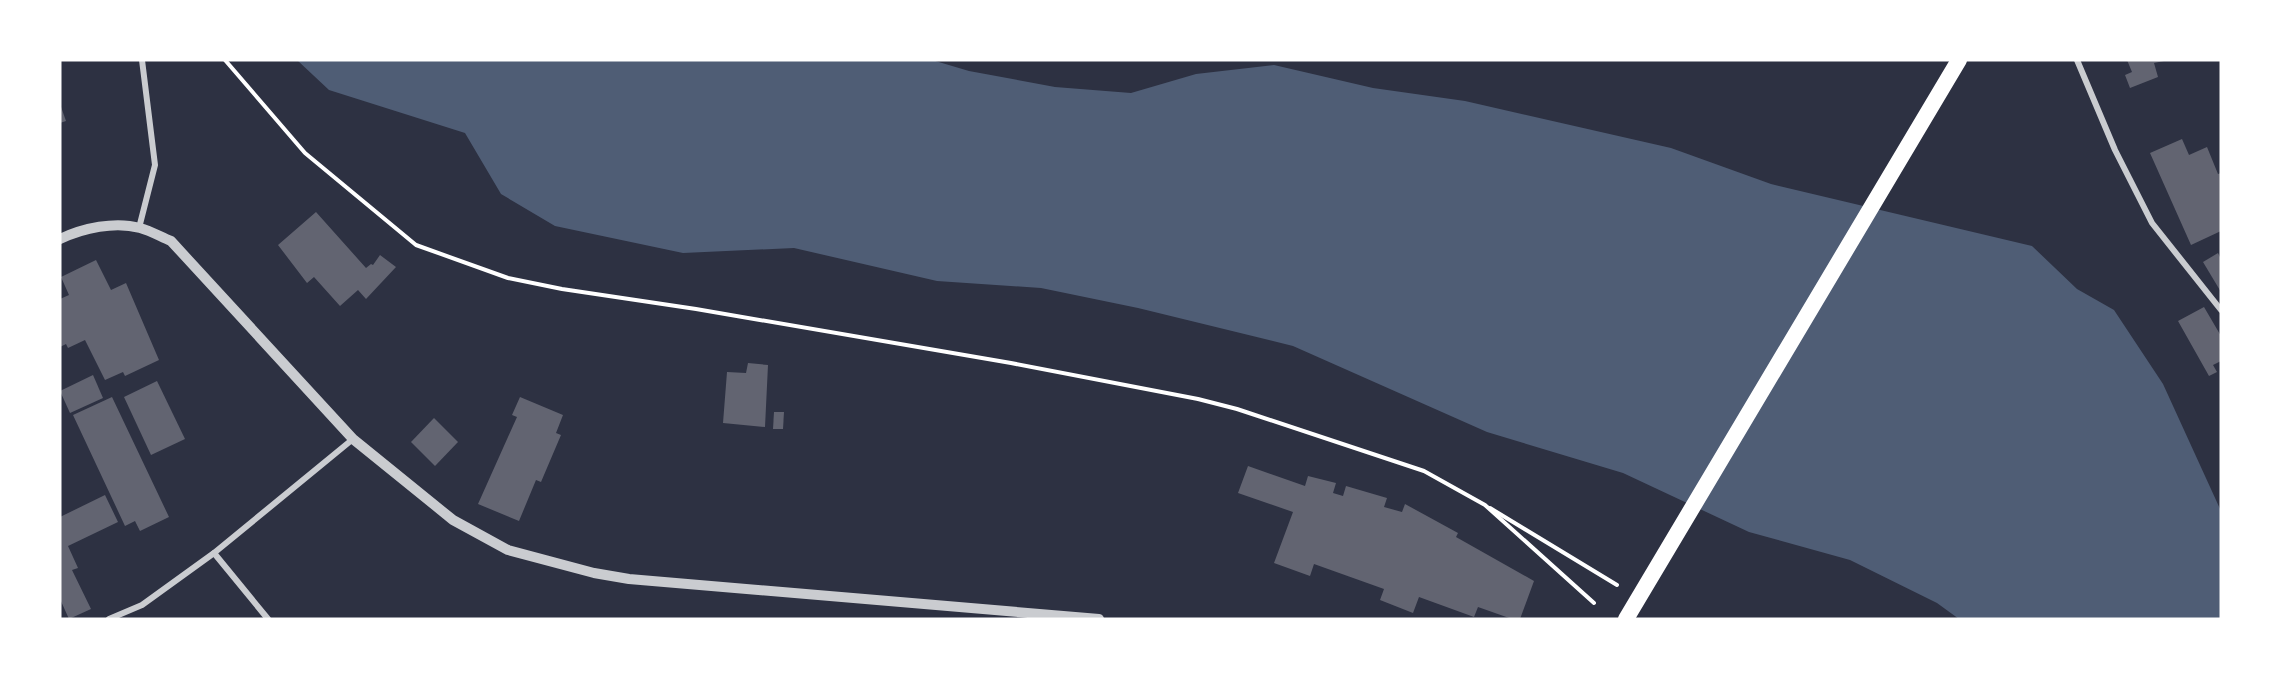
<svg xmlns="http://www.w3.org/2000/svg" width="2281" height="679" viewBox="0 0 2281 679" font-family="Rubik,sans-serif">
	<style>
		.water { fill: #4f5d75 }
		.building { fill: #626471 }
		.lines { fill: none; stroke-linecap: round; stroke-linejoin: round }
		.path { stroke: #fff; stroke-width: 4 }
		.minor { stroke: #caccd0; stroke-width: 6 }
		.tertiary { stroke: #caccd0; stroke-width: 10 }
		.trunk { stroke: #fff; stroke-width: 16 }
	</style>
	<rect width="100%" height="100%" fill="#2d3142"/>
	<path class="water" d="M297,60H932L969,71L1055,87L1131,93L1196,74L1274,65L1373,88L1465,101L1671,148L1771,184L2032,246L2077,289L2114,310L2163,384L2221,511V619H1959L1937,603L1850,560L1749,532L1623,473L1487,432L1293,346L1138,308L1041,288L937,281L794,248L683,253L555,226L501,194L465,133L329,90Z"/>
	<g class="building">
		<path d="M2127,60H2163L2164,61L2154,63L2158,77L2130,88L2125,75L2132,72Z"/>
		<path d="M60,104L66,121L60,123Z"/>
		<path d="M2182,139L2189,155L2207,147L2218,174L2221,173V231L2191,245L2150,153Z"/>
		<path d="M316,212L366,268L371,264L373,265L380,255L396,267L366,299L358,290L340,306L314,277L307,283L278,245Z"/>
		<path d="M2218,253L2221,259V292L2203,262Z"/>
		<path d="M96,260L111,290L126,283L159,360L125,376L123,372L105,380L85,340L68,348L66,344L60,347V299L69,295L61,277Z"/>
		<path d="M2204,307L2221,336V361L2213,365L2217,372L2209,376L2178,321Z"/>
		<path d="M748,363L768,365L765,427L723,423L727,372L746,373Z"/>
		<path d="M93,375L103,398L70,413L60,391Z"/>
		<path d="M157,381L185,439L151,455L124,397Z"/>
		<path d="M112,397L169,517L140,531L135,521L125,526L73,415Z"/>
		<path d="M520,397L563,415L556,433L561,435L541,482L536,480L519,521L478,504L517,417L512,415Z"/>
		<path d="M774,412H784L783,429H773Z"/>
		<path d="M434,418L458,442L435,466L411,442Z"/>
		<path d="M1248,466L1305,486L1308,476L1336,483L1333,493L1343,496L1346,486L1387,498L1384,507L1402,512L1405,504L1458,533L1456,537L1534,581L1520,619H1512L1478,607L1474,617L1419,597L1413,613L1380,600L1384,589L1314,564L1310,576L1274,563L1293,512L1238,493Z"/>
		<path d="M105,495L118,522L68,546L78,568L72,570L91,609L69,619L60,599V517Z"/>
	</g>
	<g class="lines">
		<g class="path">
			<path d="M225,60L305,153L416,245L508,278L562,289L696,309L1011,363L1198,399L1237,409L1424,471L1485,505L1594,603"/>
			<path d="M1490,508L1617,585"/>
		</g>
		<g class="minor">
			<path d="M2077,60L2115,150L2152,223L2221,310"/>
			<path d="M139,228L155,165L142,60"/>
			<path d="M214,553L268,619"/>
			<path d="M109,619L142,605L214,553L353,439"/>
		</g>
		<path class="tertiary" d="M60,239C83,228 115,221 140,228C151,231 161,237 171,241L353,439L453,520L508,550L594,573L629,579L1099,619"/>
		<path class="trunk" d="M1626,619L1959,60"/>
	</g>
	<rect width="2281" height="679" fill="none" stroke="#ffffff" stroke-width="123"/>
</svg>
